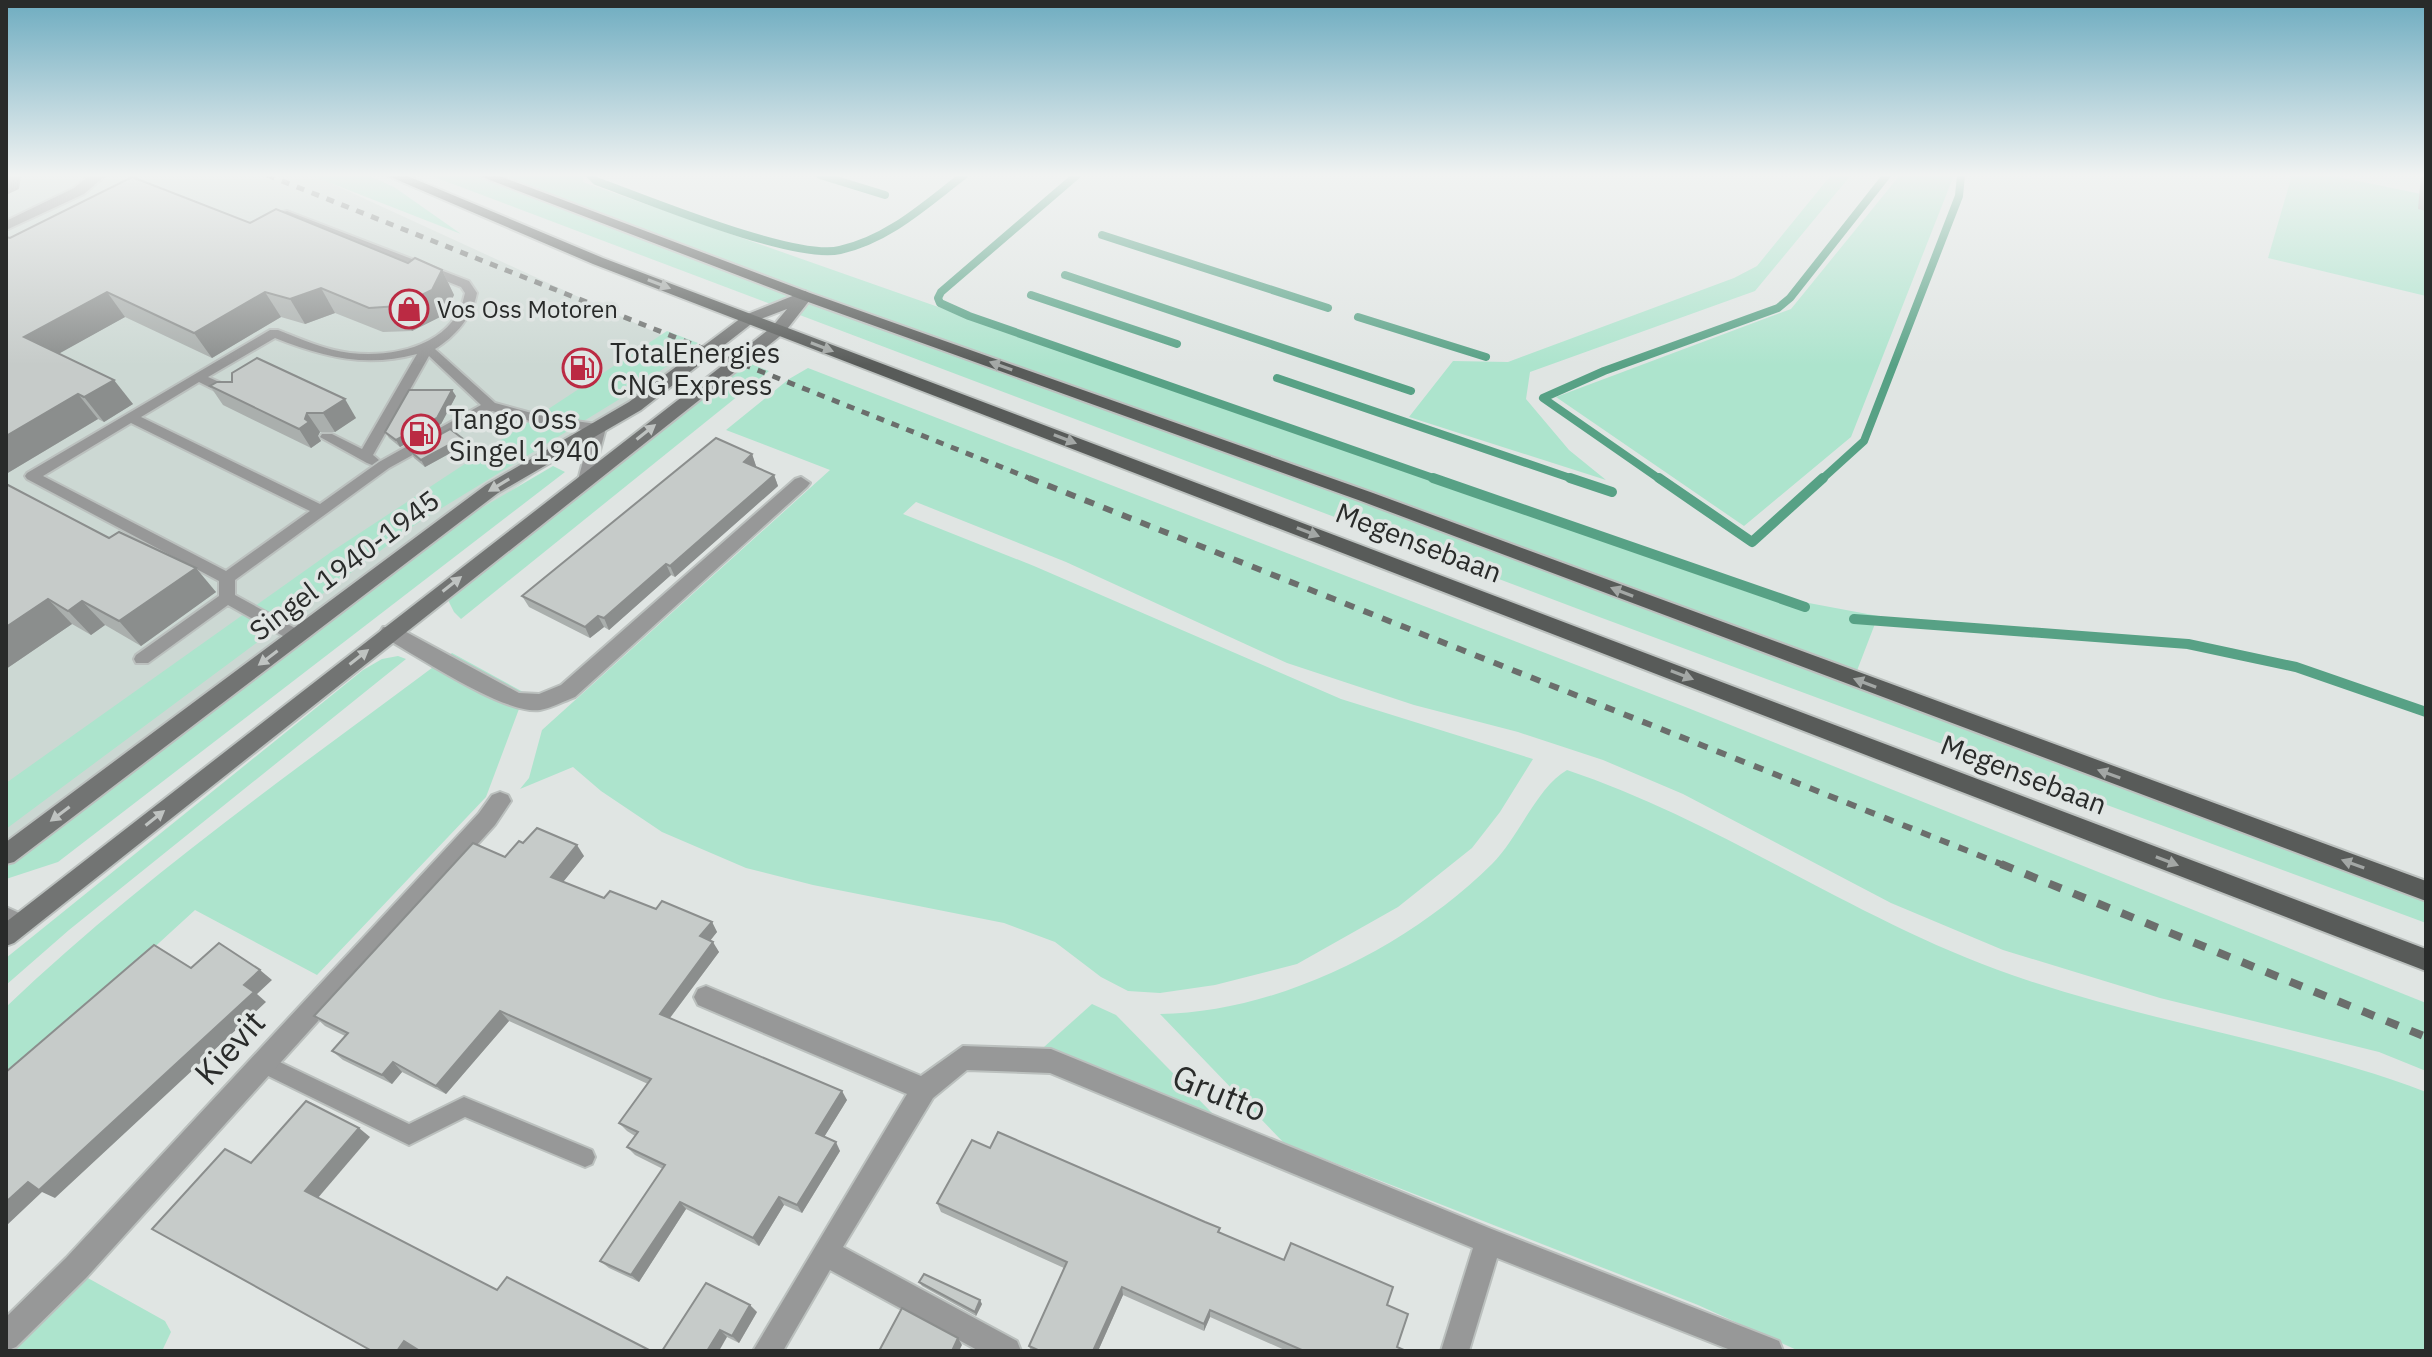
<svg xmlns="http://www.w3.org/2000/svg" width="2432" height="1357" viewBox="0 0 2432 1357" font-family="'IBM Plex Sans',sans-serif">
	<style>
		.built { fill: #ccd8d3 }
		.green { fill: #ade4cd }
		.lines { fill: none; stroke-linecap: round; stroke-linejoin: round }
		.stream-far1 { stroke: #57a185; stroke-width: 8 }
		.stream { stroke: #57a185; stroke-width: 10 }
		.service-casing { stroke: #bbc0be; stroke-width: 4 }
		.minor-casing { stroke: #bbc0be; stroke-width: 4 }
		.secondary-casing { stroke: #bbc0be; stroke-width: 4 }
		.primary-casing { stroke: #bbc0be; stroke-width: 4 }
		.service { fill: #979898; fill-rule: evenodd }
		.minor { fill: #979898; fill-rule: evenodd }
		.secondary { fill: #727473; fill-rule: evenodd }
		.primary { fill: #585b59; fill-rule: evenodd }
		.rail-far2 { stroke: #6b6e6c; stroke-width: 5; stroke-dasharray: 8 8; stroke-linecap: butt }
		.rail-far1 { stroke: #6b6e6c; stroke-width: 6; stroke-dasharray: 10 10; stroke-linecap: butt }
		.rail { stroke: #6b6e6c; stroke-width: 8; stroke-dasharray: 13 13; stroke-linecap: butt }
		.wall { fill: #aaafad }
		.shaded-wall { fill: #8b8e8d }
		.building { fill: #c6cbc9; stroke: #8b8e8d; stroke-width: 2 }
		.oneway { fill: #a3a7a5 }
		.oneway2 { fill: #bfc3c1 }
		.labels { text-anchor: middle; dominant-baseline: central; stroke-width: 7; stroke-linejoin: round; paint-order: stroke }
		.far-poi-label { font-size: 24px; fill: #292b2a; stroke: #e0e5e3; text-anchor: start }
		.poi-label { font-size: 28px; fill: #292b2a; stroke: #e0e5e3; text-anchor: start }
		.street-label { font-size: 28px; fill: #292b2a; stroke: #e0e5e3 }
		.near-street-label { font-size: 34px; fill: #292b2a; stroke: #e0e5e3 }
	</style>
	<rect width="100%" height="100%" fill="#e0e5e3"/>
	<path class="built" d="M6,175H313L696,351L599,428L6,853Z"/>
	<g class="green">
		<path d="M310,175H367L394,187L461,234Z"/>
		<path d="M429,175H583V182L1745,591L1878,616L1853,681L2426,893V923L1602,618Z"/>
		<path d="M1831,175H1851L1755,291L1530,372L1526,399L1569,450L1606,480L1409,417L1453,361L1508,362L1734,278L1757,266Z"/>
		<path d="M1900,175H1954L1851,437L1744,526L1556,397L1791,309Z"/>
		<path d="M2292,175H2329L2426,195V296L2268,258Z"/>
		<path d="M667,331L698,343L636,389L419,522L6,829V783L334,550Z"/>
		<path d="M746,362L769,371L461,619L454,612L446,596Z"/>
		<path d="M808,368L1688,708L2426,1003V1071L2379,1052L2160,998L2003,950L1891,903L1683,794L1603,760L1518,732L1414,705L1287,663L1066,562L916,502L903,514L1034,566L1341,699L1533,759L1500,812L1472,848L1398,907L1297,964L1215,985L1160,993L1128,991L1101,977L1055,942L1004,923L813,885L746,868L662,832L601,791L573,767L520,789L529,778L542,730L830,470L726,430L789,379Z"/>
		<path d="M553,466L565,472L58,862L6,879V863L420,544Z"/>
		<path d="M452,653L525,693L486,797L317,975L195,910L6,1083V1007C143,876 301,766 452,653Z"/>
		<path d="M398,656L406,659L69,930L6,985V958L363,670L382,659Z"/>
		<path d="M1567,770C1722,822 1857,921 2012,975C2148,1023 2292,1041 2426,1092V1351H1799L1698,1305L1284,1143L1160,1014C1279,1012 1408,947 1492,864C1518,838 1538,786 1567,770Z"/>
		<path d="M1092,1004L1116,1015L1214,1115L1044,1047Z"/>
		<path d="M86,1277L165,1321L171,1332L162,1351H11Z"/>
	</g>
	<g class="lines">
		<g class="stream-far1">
			<path d="M590,175L596,181C646,199 795,261 840,250C889,239 926,204 964,175"/>
			<path d="M820,175L885,195"/>
			<path d="M1077,175L941,292L938,298L940,303L969,316L1439,480"/>
			<path d="M1102,235L1328,308"/>
			<path d="M1065,275L1411,391"/>
			<path d="M1031,295L1177,344"/>
			<path d="M1358,317L1486,357"/>
			<path d="M1277,378L1576,480"/>
			<path d="M1661,480L1543,398L1604,371L1778,308L1790,298L1887,175"/>
			<path d="M1821,480L1864,441L1959,196L1961,175"/>
		</g>
		<g class="stream">
			<path d="M1433,478L1805,607"/>
			<path d="M1570,478L1612,492"/>
			<path d="M1659,478L1752,542L1823,478"/>
			<path d="M1854,619L2188,644L2296,667L2426,712"/>
		</g>
		<g class="service-casing">
			<g id="service">
				<path d="M287,211L469,281L477,293C473,316 455,337 435,349L495,403L546,417L604,425L606,428L592,480L585,485L578,480L591,431L546,425L492,411L389,468L235,580V595L302,632L304,636L302,640H290L228,605L148,663H136L134,659L136,655L219,596V581L27,479L25,476L27,473L270,330H278C301,339 325,350 350,353C395,358 455,345 465,293L461,287L283,216V212ZM275,338C323,357 366,368 417,354L362,449L332,434H322L320,437L367,463L372,465L379,460L373,455L429,356L481,405L379,462L320,504L141,417L199,382L227,396H237V390L208,377ZM131,423L310,511L226,571L43,476Z"/>
				<path d="M6,907L28,917L30,923L28,929L21,931L6,924Z"/>
				<path d="M263,1054L409,1124L464,1097L592,1150L595,1157L592,1164L585,1167L465,1117L409,1145L256,1070L253,1063L256,1056Z"/>
			</g>
		</g>
		<g class="minor-casing">
			<g id="minor">
				<path d="M90,175H106L84,194L6,230V221L74,188Z"/>
				<path d="M801,477L810,483L807,487L575,697C564,701 552,708 540,710C504,715 418,656 383,637L380,632L383,627H397L519,693L539,694L561,685L795,479Z"/>
				<path d="M500,792L508,795L511,801L495,825L86,1278L16,1347L6,1351V1317L66,1258L479,813L492,795Z"/>
				<path d="M706,986L921,1076L963,1046L1051,1049L1489,1228L1769,1337L1779,1341L1783,1351H1733L1497,1258L1469,1351H1441L1473,1248L1050,1073L967,1070L933,1098L843,1247L1017,1341L1021,1351H979L830,1270L783,1351H753L907,1094L698,1005L694,997L698,989Z"/>
			</g>
		</g>
		<g class="secondary-casing">
			<path id="secondary" d="M805,291L813,296L784,333L14,943L6,946V922L772,327L787,309L755,321L641,410L498,493L14,862L6,864V842L486,485L629,402L745,315Z"/>
		</g>
		<g class="primary-casing">
			<g id="primary">
				<path d="M386,175H405L603,258L2426,949V971L593,264Z"/>
				<path d="M477,175H497L810,293L1373,493L2426,881V901L1361,501L800,299Z"/>
			</g>
		</g>
		<use href="#service" class="service"/>
		<use href="#minor" class="minor"/>
		<use href="#secondary" class="secondary"/>
		<use href="#primary" class="primary"/>
		<path class="rail-far2" d="M267,175L1034,480"/>
		<path class="rail-far1" d="M1029,478L2006,866"/>
		<path class="rail" d="M2001,864L2426,1037"/>
	</g>
	<g class="wall">
		<path d="M2421,175H2426V211L2418,209Z"/>
		<path d="M250,223L442,270L454,295L444,315L412,331L383,332L335,313L305,324L281,317L212,358L125,317L59,353L133,404L104,422L98,419L6,474L10,238Z"/>
		<path d="M210,386L356,418L335,432H320L318,436L321,441L311,448L223,405Z"/>
		<path d="M456,396L441,424L400,447L389,438L385,432Z"/>
		<path d="M465,445L425,467L414,458L410,451Z"/>
		<path d="M752,454L756,466H755L774,475L778,486L675,577L671,575L609,630L604,627L590,638L529,607L522,596Z"/>
		<path d="M6,484L109,538L216,592L141,646L105,625L91,635L72,624L6,669Z"/>
		<path d="M523,843L584,856L563,882L604,898L712,922L717,932L710,940L719,952L670,1018L847,1100L824,1137L840,1151L802,1213L784,1205L759,1246L686,1209L639,1282L609,1268L600,1261L663,1169L635,1155L627,1147L635,1136L627,1131L619,1123L648,1084L509,1021L446,1094L402,1072L392,1084L343,1060L332,1051L345,1036L325,1026L314,1016L505,857Z"/>
		<path d="M990,1148L1220,1233L1387,1305L1397,1347L1406,1351H1287L1210,1317L1204,1331L1123,1295L1098,1351H1031L1029,1346L1064,1268L941,1212L937,1203Z"/>
		<path d="M919,1282L982,1304L976,1316L922,1286Z"/>
		<path d="M757,1312L739,1343L727,1337L662,1351Z"/>
	</g>
	<g class="shaded-wall">
		<path d="M6,175H21L19,189L6,195Z"/>
		<path d="M442,270L454,295L444,315L412,331L399,306Z"/>
		<path d="M321,288L335,313L305,324L290,299Z"/>
		<path d="M107,292L125,317L44,362L24,337Z"/>
		<path d="M265,292L281,317L212,358L194,333Z"/>
		<path d="M114,380L133,404L104,422L84,397Z"/>
		<path d="M452,390L456,396L441,424L400,447L396,440Z"/>
		<path d="M78,394L98,419L6,474V436Z"/>
		<path d="M345,399L356,418L335,432L323,413Z"/>
		<path d="M307,413L320,432L318,436L321,441L311,448L299,429Z"/>
		<path d="M462,438L465,445L425,467L421,460Z"/>
		<path d="M752,454L756,466L748,473L744,462Z"/>
		<path d="M774,475L778,486L675,577L670,566Z"/>
		<path d="M666,564L671,575L609,630L604,618Z"/>
		<path d="M196,568L216,592L141,646L119,621Z"/>
		<path d="M48,599L72,624L6,669V627Z"/>
		<path d="M82,601L105,625L91,635L68,611Z"/>
		<path d="M598,616L604,627L590,638L585,627Z"/>
		<path d="M577,845L584,856L559,887L551,877Z"/>
		<path d="M712,922L717,932L706,946L700,936Z"/>
		<path d="M713,942L719,952L666,1023L660,1014Z"/>
		<path d="M260,970L272,980L257,994L266,1002L55,1198L42,1192L6,1226V1202Z"/>
		<path d="M500,1011L509,1021L446,1094L436,1086Z"/>
		<path d="M393,1062L402,1072L392,1084L382,1075Z"/>
		<path d="M842,1091L847,1100L821,1142L816,1133Z"/>
		<path d="M359,1128L370,1137L317,1199L305,1191Z"/>
		<path d="M836,1142L840,1151L802,1213L797,1205Z"/>
		<path d="M779,1197L784,1205L759,1246L753,1238Z"/>
		<path d="M680,1202L686,1209L639,1282L631,1275Z"/>
		<path d="M1122,1287L1123,1295L1098,1351H1093Z"/>
		<path d="M980,1300L982,1304L976,1316L975,1312Z"/>
		<path d="M750,1305L757,1312L739,1343L732,1336Z"/>
		<path d="M1210,1310V1317L1204,1331V1324Z"/>
		<path d="M720,1330L727,1337L719,1351H707Z"/>
		<path d="M958,1338L962,1345L959,1351H952Z"/>
		<path d="M404,1341L416,1348L414,1351H397Z"/>
	</g>
	<g class="building">
		<path d="M132,177L250,223L276,209L408,263L415,258L442,270L432,290L399,306L369,308L321,288L290,299L265,292L194,333L107,292L24,337L114,380L84,397L78,394L6,436V237L10,238Z"/>
		<path d="M257,358L345,399L323,413H307L305,419L309,422L299,429L210,386L217,382H232V373Z"/>
		<path d="M409,390H452L437,418L396,440L385,432Z"/>
		<path d="M450,429L462,438L421,460L410,451Z"/>
		<path d="M716,438L752,454L744,462L774,475L670,566L666,564L604,618L598,616L585,627L522,596Z"/>
		<path d="M6,484L109,538L119,532L196,568L119,621L82,601L68,611L48,599L6,627Z"/>
		<path d="M537,828L577,845L551,877L604,898L610,891L656,909L662,901L712,922L700,936L713,942L660,1014L842,1091L816,1133L836,1142L797,1205L779,1197L753,1238L680,1202L631,1275L600,1261L665,1165L627,1147L638,1132L619,1123L651,1079L500,1011L436,1086L393,1062L382,1075L332,1051L348,1033L314,1016L473,843L505,857L519,841L523,843Z"/>
		<path d="M219,943L260,970L244,985L254,992L39,1190L28,1182L6,1202V1072L154,945L191,968Z"/>
		<path d="M306,1101L359,1128L305,1191L497,1290L507,1277L651,1351H420L404,1341L397,1351H372L152,1229L225,1149L251,1163Z"/>
		<path d="M998,1132L1205,1222L1220,1228L1218,1232L1284,1260L1291,1243L1393,1287L1387,1305L1408,1314L1397,1347L1406,1351H1304L1210,1310L1204,1324L1122,1287L1093,1351H1040L1029,1346L1067,1262L937,1203L972,1140L990,1148Z"/>
		<path d="M924,1274L980,1300L975,1312L919,1282Z"/>
		<path d="M706,1283L750,1305L732,1336L720,1330L707,1351H662Z"/>
		<path d="M902,1308L958,1338L952,1351H879Z"/>
	</g>
	<defs><path id="oneway-solid" d="M-6-.8H1V-3.2L6.5 0L1 3.2V.8H-6Z" transform="scale(2)"/></defs>
	<g class="oneway">
		<use href="#oneway-solid" transform="translate(659 284) rotate(21)"/>
		<use href="#oneway-solid" transform="translate(822 347) rotate(21)"/>
		<use href="#oneway-solid" transform="translate(1001 366) rotate(-160)"/>
		<use href="#oneway-solid" transform="translate(1065 439) rotate(21)"/>
		<use href="#oneway-solid" transform="translate(1308 532) rotate(21)"/>
		<use href="#oneway-solid" transform="translate(1622 592) rotate(-159)"/>
		<use href="#oneway-solid" transform="translate(1682 675) rotate(21)"/>
		<use href="#oneway-solid" transform="translate(1865 683) rotate(-159)"/>
		<use href="#oneway-solid" transform="translate(2109 774) rotate(-160)"/>
		<use href="#oneway-solid" transform="translate(2167 861) rotate(21)"/>
		<use href="#oneway-solid" transform="translate(2353 864) rotate(-160)"/>
	</g>
	<g class="oneway2">
		<use href="#oneway-solid" transform="translate(646 432) rotate(-38)"/>
		<use href="#oneway-solid" transform="translate(499 485) rotate(149)"/>
		<use href="#oneway-solid" transform="translate(452 584) rotate(-38)"/>
		<use href="#oneway-solid" transform="translate(359 657) rotate(-38)"/>
		<use href="#oneway-solid" transform="translate(268 658) rotate(143)"/>
		<use href="#oneway-solid" transform="translate(60 814) rotate(143)"/>
		<use href="#oneway-solid" transform="translate(155 818) rotate(-38)"/>
	</g>
	<linearGradient id="sky" x2="0" y2="1"><stop stop-color="#6eacc0"/><stop offset="0.48" stop-color="#f1f3f2"/><stop offset="1" stop-color="#f1f3f2" stop-opacity="0"/></linearGradient>
	<rect width="2432" height="365" fill="url(#sky)"/>
	<defs>
		<g id="shop-ring" transform="scale(2)"><circle r="9.5" fill="#e0e5e3" stroke="#bb2a43" stroke-width="1.5"/><path d="M-5-2.5h2.3a2.7 3.5 0 0 1 5.4 0H5L5.5 6h-11ZM-1.5-2.5h3a1.5 2.3 0 0 0-3 0Z" fill="#bb2a43"/></g>
		<g id="fuel-ring" transform="scale(2)"><circle r="9.5" fill="#e0e5e3" stroke="#bb2a43" stroke-width="1.5"/><path d="M-5.5-6h7V0h2V4h1.3V-2.5L3-4.5l.8-.8L6-3V5H2.5V1h-1V6h-7ZM-4.2-4.7v3.2H.2V-4.7Z" fill="#bb2a43"/></g>
	</defs>
	<g fill-rule="evenodd">
		<use href="#shop-ring" x="409" y="309"/>
		<use href="#fuel-ring" x="582" y="368"/>
		<use href="#fuel-ring" x="421" y="434"/>
	</g>
	<g class="labels">
		<g class="far-poi-label">
			<text x="437" y="309">Vos Oss Motoren</text>
		</g>
		<g class="poi-label">
			<text x="610" y="352">TotalEnergies<tspan x="610" dy="32">CNG Express</tspan></text>
			<text x="449" y="418">Tango Oss<tspan x="449" dy="32">Singel 1940</tspan></text>
		</g>
		<g class="street-label">
			<text transform="translate(1419 542) rotate(21)">Megensebaan</text>
			<text transform="translate(344 565) rotate(-37)">Singel 1940-1945</text>
			<text transform="translate(2024 774) rotate(21)">Megensebaan</text>
		</g>
		<g class="near-street-label">
			<text transform="translate(229 1047) rotate(-48)">Kievit</text>
			<text transform="translate(1220 1092) rotate(22)">Grutto</text>
		</g>
	</g>
	<rect width="2432" height="1357" fill="none" stroke="#292b2a" stroke-width="16"/>
</svg>
